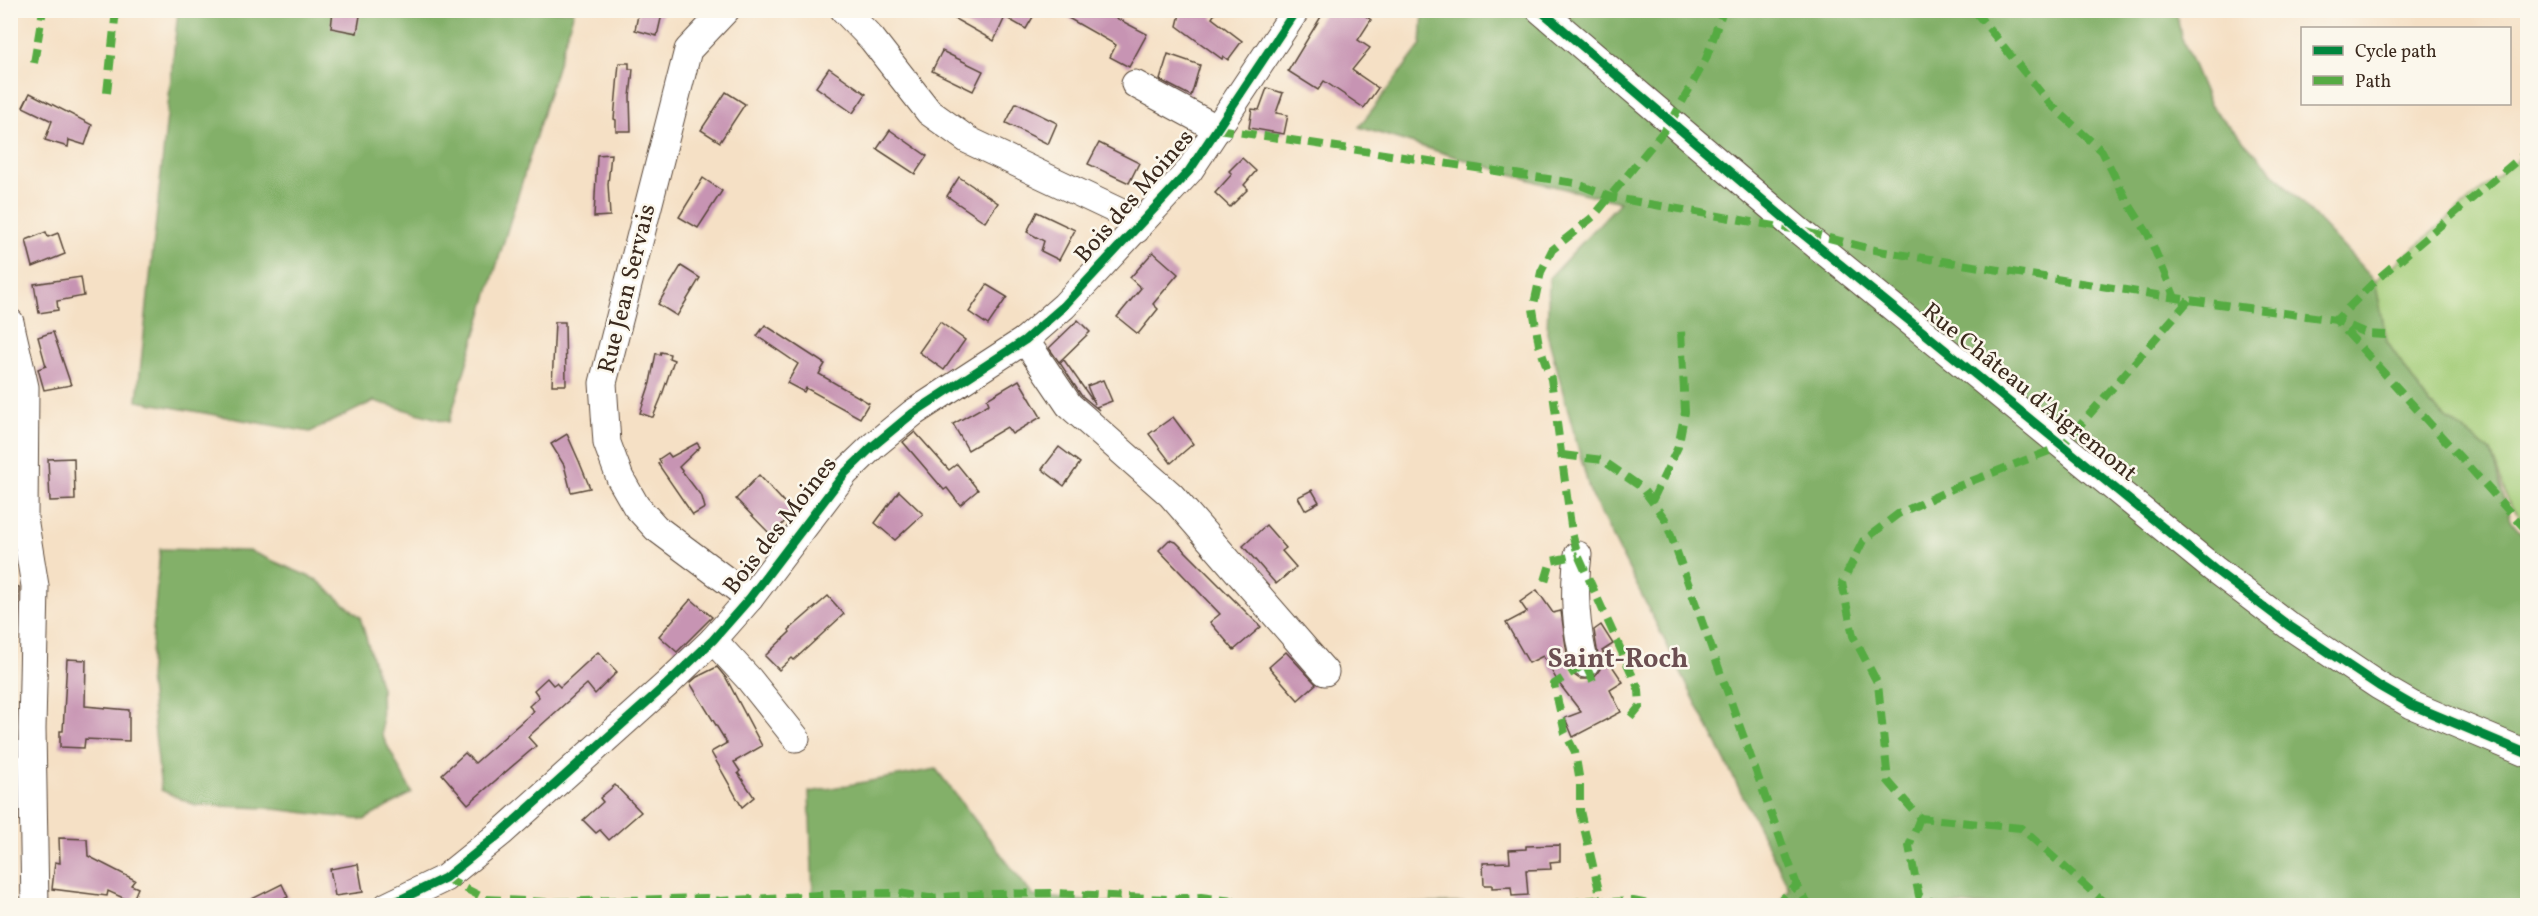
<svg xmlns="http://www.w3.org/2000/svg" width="2538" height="916" viewBox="0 0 2538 916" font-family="Vollkorn,serif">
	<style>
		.green { fill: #a4cd79; stroke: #707c4c; stroke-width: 1.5 }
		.forest { fill: #83b069; stroke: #5f6d44; stroke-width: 1.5 }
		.building { fill: #c794b3 }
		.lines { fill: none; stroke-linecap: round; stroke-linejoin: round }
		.minor-casing { stroke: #574537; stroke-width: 29 }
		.minor { stroke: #fff; stroke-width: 27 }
		.quiet { stroke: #55ab43; stroke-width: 8; stroke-dasharray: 15 8; stroke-linecap: butt }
		.cycleway-casing { stroke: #fbf7ec; stroke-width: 13 }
		.cycleway { stroke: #00873e; stroke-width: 9 }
		.labels { text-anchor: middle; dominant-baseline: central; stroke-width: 5; stroke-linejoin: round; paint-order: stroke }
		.street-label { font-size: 24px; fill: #3b2a1e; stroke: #fbf7ec }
		.quarter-label { font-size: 27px; font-weight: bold; fill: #6c4f52; stroke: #fbf7ec }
	</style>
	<rect width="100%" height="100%" fill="#fbf7ec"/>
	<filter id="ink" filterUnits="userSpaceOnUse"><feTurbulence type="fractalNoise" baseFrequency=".0167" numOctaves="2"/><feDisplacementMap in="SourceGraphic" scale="12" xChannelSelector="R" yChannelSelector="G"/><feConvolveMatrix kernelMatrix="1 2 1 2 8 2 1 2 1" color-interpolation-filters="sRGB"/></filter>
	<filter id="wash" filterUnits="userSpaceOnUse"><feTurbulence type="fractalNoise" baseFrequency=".008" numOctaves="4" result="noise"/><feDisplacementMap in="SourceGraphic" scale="24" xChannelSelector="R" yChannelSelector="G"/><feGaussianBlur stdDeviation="1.35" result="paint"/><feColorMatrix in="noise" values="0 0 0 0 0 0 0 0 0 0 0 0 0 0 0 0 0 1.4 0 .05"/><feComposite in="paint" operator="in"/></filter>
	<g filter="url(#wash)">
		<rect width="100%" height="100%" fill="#f5e0c5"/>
		<path class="green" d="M2527,151V526L2510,506L2491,452L2430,405L2387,342L2375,281Z"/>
		<g class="forest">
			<path d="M178,11H574L449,422L374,401L310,432L137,401Z"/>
			<path d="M1423,11H2176L2181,36L2210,105L2375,281L2387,342L2430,405L2491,452L2510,520L2527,540V905H1778L1789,888L1590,492L1547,333L1549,278L1620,202L1540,183L1359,127L1421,45Z"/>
			<path d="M160,549L250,551L317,580L360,617L381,688L382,735L412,793L364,820L266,808L195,805L161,790L149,677Z"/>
			<path d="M936,769L1033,896L1126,905L850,906L813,896L809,792Z"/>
			<path d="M1577,902L1630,905H1280Z"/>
		</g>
		<g id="blocks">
			<g class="building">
				<path d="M333,10H361L357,33L331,28Z"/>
				<path d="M639,10H663L657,36L635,30Z"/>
				<path d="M939,10H1037L1026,29L1005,17L994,41Z"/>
				<path d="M1054,10H1101L1147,34L1129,67L1110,57L1116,45Z"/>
				<path d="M1181,10H1217L1212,18L1242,41L1228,60L1223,56L1222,59L1177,26Z"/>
				<path d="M1325,10H1358L1371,20L1358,40L1370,48L1352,70L1378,88L1364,108L1324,81L1318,90L1288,71Z"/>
				<path d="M942,51L983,71L973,91L932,71Z"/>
				<path d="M1168,54L1200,65L1191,96L1160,80Z"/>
				<path d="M619,63H629V69H633L630,97L631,131H616V120L614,119Z"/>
				<path d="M829,68L866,94L853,113L816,87Z"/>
				<path d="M1267,88L1283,93L1276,113L1288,115L1284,134L1249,128L1252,109L1259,110Z"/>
				<path d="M726,92L745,104L720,142L701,130Z"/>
				<path d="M30,93L92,125L85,145L69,140L68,147L45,140L52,121L23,107Z"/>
				<path d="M1016,103L1057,123L1048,144L1006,123Z"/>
				<path d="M890,130L927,156L915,174L877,149Z"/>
				<path d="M1099,143L1139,163L1129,183L1088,164Z"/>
				<path d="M611,154L608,184L610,216L594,217L597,155Z"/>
				<path d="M1242,158L1256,171L1244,185L1248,189L1230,207L1215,193L1232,174L1229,171Z"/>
				<path d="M959,177L998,203L985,222L947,196Z"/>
				<path d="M703,178L722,191L698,228L679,217Z"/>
				<path d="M1037,212L1075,230L1059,260L1041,251L1044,241L1027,232Z"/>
				<path d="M46,232L48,237L58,233L65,254L33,267L26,240Z"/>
				<path d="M1153,252L1178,274L1153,304L1158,309L1138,334L1117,317L1141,288L1130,278Z"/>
				<path d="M681,266L700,278L677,316L658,304Z"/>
				<path d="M81,277L84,296L57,301L58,310L39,313L34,284Z"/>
				<path d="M987,285L1007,297L988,325L969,312Z"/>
				<path d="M1078,320L1090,332L1059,362L1049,348Z"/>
				<path d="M555,322H565L566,385H552Z"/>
				<path d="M940,322L965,340L944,370L919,352Z"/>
				<path d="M765,325L825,364L819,374L869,403L860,418L806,388L804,392L787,383L798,364L757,336Z"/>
				<path d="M53,332L71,385L44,390L38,369L46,366L38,337Z"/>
				<path d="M661,352L670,354L669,358L674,360L661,398L653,417H651L640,413L650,383L656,353L660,355Z"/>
				<path d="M1064,360L1095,404L1087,386L1103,380L1112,401L1096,407L1099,410L1081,395L1060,363Z"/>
				<path d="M1019,380L1041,417L1012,434L1007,427L968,450L953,424L989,404L987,399Z"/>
				<path d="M1173,417L1193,444L1171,463L1149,434Z"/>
				<path d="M915,432L949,470L957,464L978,490L960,505L947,488L944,490L903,442Z"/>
				<path d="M567,434L579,461L590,488L571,492L564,465L551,444Z"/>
				<path d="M697,443L700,447L679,467L702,497L705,508L693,515L658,464L661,463L659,459L668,453L671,457Z"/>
				<path d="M1059,447L1080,463L1064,486L1042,469Z"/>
				<path d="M74,458L75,500L50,501L48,459Z"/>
				<path d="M759,475L793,512L772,536L736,499Z"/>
				<path d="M1312,490L1319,502L1305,510L1298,497Z"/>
				<path d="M899,491L923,514L895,540L875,523Z"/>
				<path d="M1266,525L1286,548L1282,551L1296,567L1276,584L1243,546Z"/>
				<path d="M1169,540L1176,542L1261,627L1234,650L1210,622L1220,614L1159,550Z"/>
				<path d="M10,584L19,587L18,629L10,630Z"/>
				<path d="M1537,590L1553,613L1561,611L1567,654L1574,675L1580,679H1588L1595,676L1600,669L1594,630L1601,625L1613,644L1602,651L1623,682L1610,690L1621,712L1573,737L1565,718L1581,712L1558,682L1543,656L1529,663L1506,623L1527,612L1520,602Z"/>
				<path d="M828,596L844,614L794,660L792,658L779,670L765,656L790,632L789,630Z"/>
				<path d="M691,599L712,617L677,652L659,636Z"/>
				<path d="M598,652L617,672L595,694L587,684L528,737L536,746L468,804L442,774L465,753L475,763L534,711L529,706L539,697L534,690L547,678L553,685L556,683L560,687Z"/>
				<path d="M1286,652L1316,684L1298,700L1269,667Z"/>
				<path d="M67,659L86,660L85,706L129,710V741L85,739L84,748L60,747V731H63Z"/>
				<path d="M717,667L726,678L762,746L734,762L740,771L738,773L754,797L742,807L711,752L727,743L690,683L697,677Z"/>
				<path d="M615,785L641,812L609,840L600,830L596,833L583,820L603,802L600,798Z"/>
				<path d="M59,838L87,839L88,856L135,880L131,885L138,888L132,902L108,891L107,896L52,889L55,862L60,863Z"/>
				<path d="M1560,845V861L1550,862L1551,869L1526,870L1528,895L1512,896L1511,887L1492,888V885H1484L1483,863L1510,862L1509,850L1526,849V846Z"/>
				<path d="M358,864L363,892L335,896L330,869Z"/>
				<path d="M282,884L288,897L284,899L286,906H238Z"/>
			</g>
		</g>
	</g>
	<g filter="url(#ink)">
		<use href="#blocks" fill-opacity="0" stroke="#574537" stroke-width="1.5"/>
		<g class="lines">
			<g class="minor-casing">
				<g id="minor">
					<path d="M726,10L688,50L603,383L607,443L620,478L636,506L656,528L750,598"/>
					<path d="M844,10L872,39L929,112L968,140L1124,214L1136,230"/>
					<path d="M1540,10L1798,230L2214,569L2288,625L2379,686L2412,705L2528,754"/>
					<path d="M1135,84L1218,129"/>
					<path d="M10,322L25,387L24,518L35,586L32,729L35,906"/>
					<path d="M1025,340L1069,405L1171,495L1325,672"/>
					<path d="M1578,555C1573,592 1576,629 1585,664"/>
					<path d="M713,640L749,679L796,738"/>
					<path d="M387,906L445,878L502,832L667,684L713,640L750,598L845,473L873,446L913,413L1025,340L1064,306L1189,171L1296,10"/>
				</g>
			</g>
			<use href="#minor" class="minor"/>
			<g class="quiet">
				<path d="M1974,10L2050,104L2102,151L2127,201L2148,234L2175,298"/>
				<path d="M34,63L43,10"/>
				<path d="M107,93L116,10"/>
				<path d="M1218,129L1575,183L1610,197L1798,230L1879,251L2189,300L2336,320L2528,532"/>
				<path d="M2386,335L2368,334L2336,320L2375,281L2528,151"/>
				<path d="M1563,455L1602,460L1641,487L1665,519L1797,885L1809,906"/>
				<path d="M1652,501L1678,447L1685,412L1681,330"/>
				<path d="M1545,581L1551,561L1578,555"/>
				<path d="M1631,717L1640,706L1639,690L1578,555L1572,533L1551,379L1539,345L1533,309L1541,272L1552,250L1594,216L1671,122L1706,59L1723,10"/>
				<path d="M1920,818L1909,846L1919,896L1935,903L1936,906"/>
				<path d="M445,878L486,899L545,902L706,898L720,901L834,894L899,893L929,898L985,894L1056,893L1168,899L1201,897L1272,906"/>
				<path d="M1608,902L1633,901L1658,906"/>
				<path d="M1542,906L1601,899L1580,811V782L1575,752L1565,733L1554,684L1585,664L1593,681"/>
				<path d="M1775,906L1797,885"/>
				<path d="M2108,906L2021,828L1920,818L1888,781L1878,684L1853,636L1842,583L1863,541L1898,514L1956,487L2062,446L2189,300"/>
			</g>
			<g class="cycleway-casing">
				<g id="cycleway">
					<path d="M1540,10L1798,230L2214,569L2288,625L2379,686L2412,705L2528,754"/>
					<path d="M387,906L445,878L502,832L667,684L713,640L750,598L845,473L873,446L913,413L1025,340L1064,306L1189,171L1296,10"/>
				</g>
			</g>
			<use href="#cycleway" class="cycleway"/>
		</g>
	</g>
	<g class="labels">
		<g class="street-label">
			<text transform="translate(1135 197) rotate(-49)">Bois des Moines</text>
			<text transform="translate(628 289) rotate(-76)">Rue Jean Servais</text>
			<text transform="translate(2029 393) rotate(39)">Rue Château d'Aigremont</text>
			<text transform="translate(781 526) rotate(-52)">Bois des Moines</text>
		</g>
		<g class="quarter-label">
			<text x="1618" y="660">Saint-Roch</text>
		</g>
	</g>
	<rect width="2538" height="916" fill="none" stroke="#fbf7ec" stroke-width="36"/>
	<rect x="2301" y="27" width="210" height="78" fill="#fbf7ec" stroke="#aea59a" stroke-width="1.5"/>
	<rect x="2313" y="46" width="30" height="9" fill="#00873e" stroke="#aea59a" stroke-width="1.5"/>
	<text x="2355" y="57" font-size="18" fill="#3b2a1e">Cycle path</text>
	<rect x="2313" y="76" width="30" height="9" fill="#55ab43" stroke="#aea59a" stroke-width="1.5"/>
	<text x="2355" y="87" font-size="18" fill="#3b2a1e">Path</text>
</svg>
